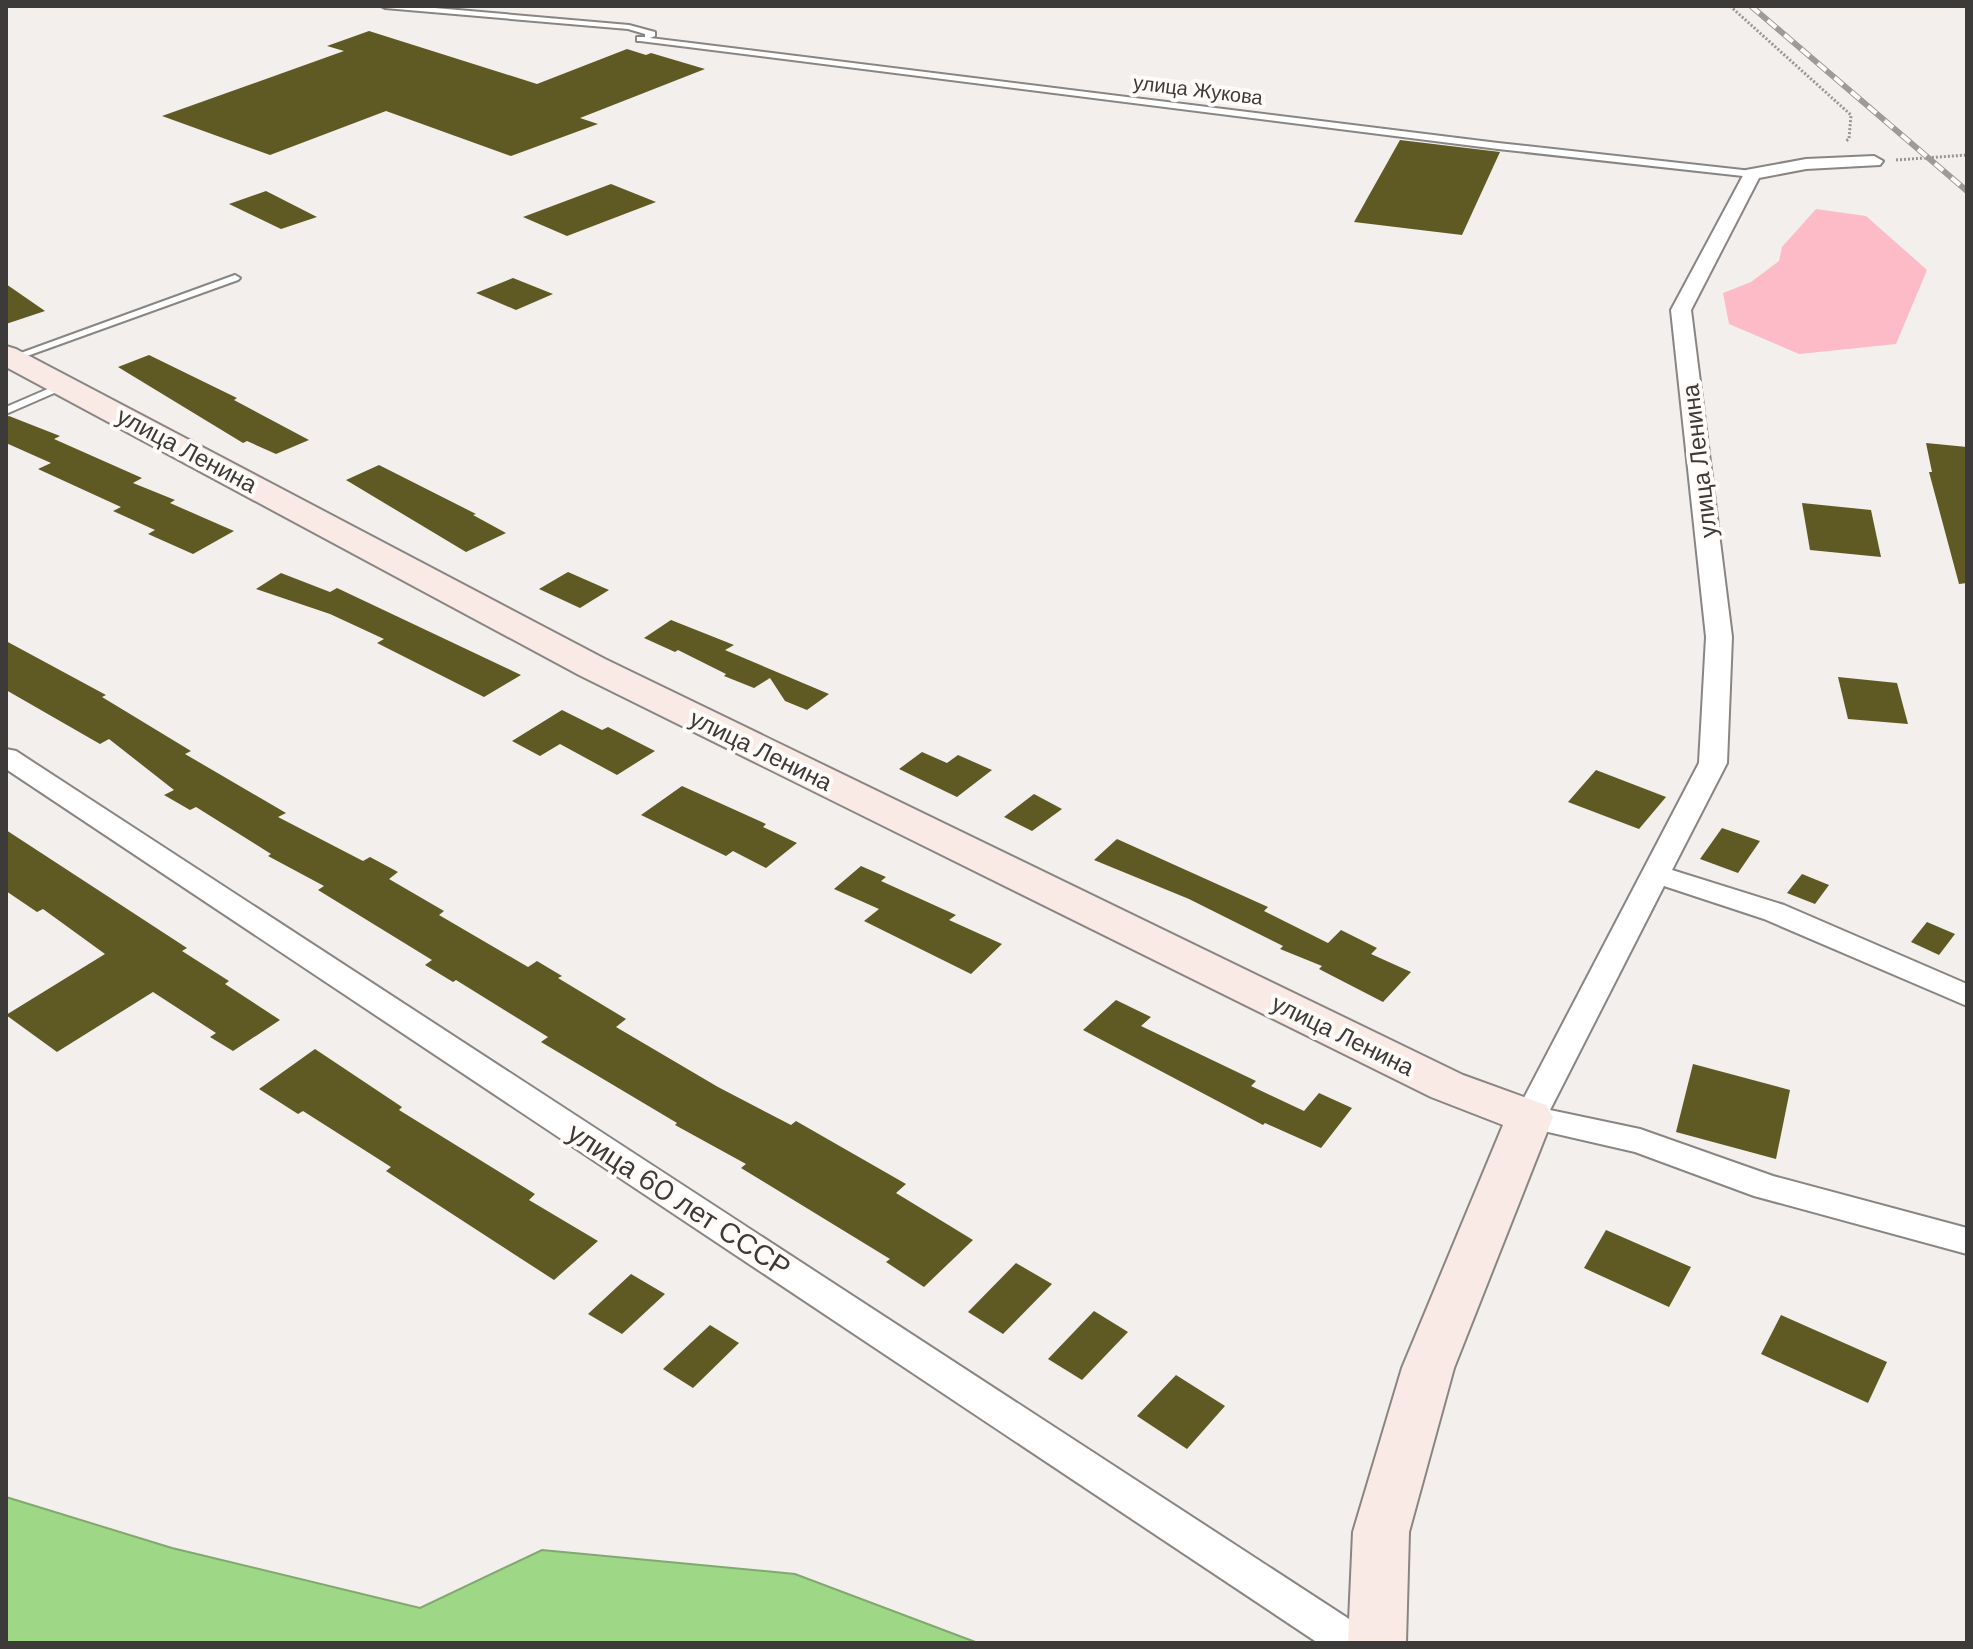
<svg xmlns="http://www.w3.org/2000/svg" width="1973" height="1649" viewBox="0 0 1973 1649" font-family="'DM Sans',sans-serif">
	<style>
		.green { fill: #fdbbc7 }
		.water { fill: #9ed786; stroke: #81a86f; stroke-width: 2 }
		.building { fill: #5f5a24 }
		.lines { fill: none; stroke-linecap: round; stroke-linejoin: round }
		.lane-casing { stroke: #888583; stroke-width: 4 }
		.street-casing { stroke: #888583; stroke-width: 4 }
		.secondary-casing { stroke: #888583; stroke-width: 4 }
		.path { stroke: #989694; stroke-width: 3; stroke-dasharray: 2 2; stroke-linecap: butt }
		.lane { fill: #fff; fill-rule: evenodd }
		.street { fill: #fff; fill-rule: evenodd }
		.secondary { fill: #faeae5; fill-rule: evenodd }
		.rail-casing { stroke: #9d9b99; stroke-width: 6 }
		.rail { stroke: #fffcf9; stroke-width: 4; stroke-dasharray: 11; stroke-linecap: butt }
		.labels { text-anchor: middle; dominant-baseline: central; stroke-width: 8; stroke-linejoin: round; paint-order: stroke }
		.far-street-label { font-size: 20px; fill: #3c3b3a; stroke: #fffcf9 }
		.street-label { font-size: 24px; fill: #3c3b3a; stroke: #fffcf9 }
		.near-street-label { font-size: 28px; fill: #3c3b3a; stroke: #fffcf9 }
	</style>
	<rect width="100%" height="100%" fill="#f2efec"/>
	<path class="green" d="M1816,209L1866,216L1927,270L1896,344L1799,354L1729,324L1723,293L1751,282L1779,261L1782,247Z"/>
	<path class="water" d="M6,1497L172,1548L420,1608L542,1550L795,1574L978,1643H6Z"/>
	<g class="building">
		<path d="M369,31L537,84L627,49L646,55L651,53L705,69L580,118L598,124L511,156L386,111L270,155L162,116L344,51L327,46Z"/>
		<path d="M1400,140L1500,152L1462,235L1354,222Z"/>
		<path d="M611,184L656,202L567,236L523,217Z"/>
		<path d="M266,191L317,217L281,229L229,204Z"/>
		<path d="M513,278L553,294L516,310L476,293Z"/>
		<path d="M6,284L45,311L6,324Z"/>
		<path d="M149,355L237,398L234,400L309,440L276,454L247,441L243,443L118,367Z"/>
		<path d="M9,416L60,436L54,439L142,478L133,483L175,500L170,503L234,531L193,554L148,534L155,530L113,511L121,507L38,469L51,463L6,443V417Z"/>
		<path d="M1926,443L1967,447V583L1959,584L1929,472H1932Z"/>
		<path d="M379,465L476,514L473,515L506,533L466,552L346,480Z"/>
		<path d="M1802,503L1871,510L1881,557L1810,550Z"/>
		<path d="M568,572L609,590L580,608L539,589Z"/>
		<path d="M281,573L330,592L337,588L521,675L484,697L377,643L384,639L330,614L256,589Z"/>
		<path d="M671,620L734,645L725,650L829,694L807,710L785,701L770,678L754,688L724,676L726,674L678,650L675,652L644,638Z"/>
		<path d="M6,641L106,695L102,697L191,751L185,754L286,813L278,817L363,861L370,857L398,872L389,879L444,911L439,915L528,967L537,961L562,976L558,978L626,1019L616,1027L718,1087L791,1125L796,1121L906,1184L896,1193L973,1240L924,1287L886,1262L890,1259L741,1168L746,1164L675,1125L677,1123L541,1042L548,1037L456,980L453,982L425,965L432,960L318,890L324,886L268,856L271,854L196,807L190,810L164,795L174,790L109,739L100,744L6,690Z"/>
		<path d="M1838,677L1897,683L1908,724L1848,719Z"/>
		<path d="M562,710L602,730L608,727L655,751L617,775L560,744L540,756L512,741Z"/>
		<path d="M922,752L947,763L958,755L992,770L957,797L899,769Z"/>
		<path d="M1596,770L1666,797L1639,829L1568,802Z"/>
		<path d="M682,786L766,824L763,827L797,843L766,868L733,851L726,856L641,815Z"/>
		<path d="M1034,794L1062,809L1032,831L1004,817Z"/>
		<path d="M1722,828L1760,841L1738,873L1700,859Z"/>
		<path d="M6,830L187,948L182,951L229,981L225,984L280,1020L233,1051L210,1037L216,1033L153,992L57,1052L6,1015L105,954L43,909L37,912L6,891Z"/>
		<path d="M1117,839L1268,907L1264,911L1328,943L1341,930L1377,948L1371,954L1411,972L1383,1002L1319,969L1322,966L1280,949L1283,946L1189,899L1094,860Z"/>
		<path d="M861,866L886,877L881,881L956,915L949,920L1002,944L971,974L864,921L879,909L834,889Z"/>
		<path d="M1802,874L1829,885L1815,904L1787,893Z"/>
		<path d="M1927,922L1955,934L1939,955L1911,942Z"/>
		<path d="M1116,1000L1151,1017L1141,1026L1256,1081L1251,1086L1304,1111L1319,1093L1352,1108L1321,1148L1265,1123L1263,1125L1083,1030Z"/>
		<path d="M315,1049L402,1107L399,1110L535,1194L529,1200L598,1241L554,1280L386,1171L391,1167L303,1111L298,1114L259,1089Z"/>
		<path d="M1693,1064L1790,1090L1776,1159L1676,1132Z"/>
		<path d="M1606,1230L1691,1267L1669,1307L1584,1268Z"/>
		<path d="M1016,1263L1052,1284L1003,1334L968,1312Z"/>
		<path d="M631,1274L665,1294L622,1334L588,1314Z"/>
		<path d="M1094,1311L1128,1332L1082,1380L1048,1359Z"/>
		<path d="M1781,1315L1887,1362L1868,1403L1761,1354Z"/>
		<path d="M710,1325L739,1343L693,1388L663,1369Z"/>
		<path d="M1176,1375L1225,1406L1187,1449L1137,1416Z"/>
	</g>
	<g class="lines">
		<g class="lane-casing">
			<g id="lane">
				<path d="M381,6H412L629,25L655,32V36L650,38L1498,143L1752,171L1756,174L1752,177L1498,149L640,41H637V37H645V34L628,29L385,8Z"/>
				<path d="M235,275L240,278L238,280L16,360H8L7,358Z"/>
				<path d="M64,382L68,383V387L6,414V407Z"/>
			</g>
		</g>
		<g class="street-casing">
			<g id="street">
				<path d="M1874,156L1883,161L1880,165L1806,169L1759,178L1691,310L1732,637L1727,763L1672,870L1784,905L1967,984V1006L1764,919L1664,886L1550,1110L1640,1129L1773,1176L1967,1228V1254L1754,1196L1635,1152L1518,1125L1514,1117L1699,763L1706,637L1671,310L1746,170L1806,159Z"/>
				<path d="M6,749L16,751L1366,1630L1372,1643H1318L6,769Z"/>
			</g>
		</g>
		<g class="secondary-casing">
			<path id="secondary" d="M6,346L16,349L605,659L1463,1075L1546,1105L1553,1117L1454,1368L1409,1532L1406,1643H1348L1353,1532L1402,1368L1503,1125L1431,1097L579,675L6,367Z"/>
		</g>
		<g class="path">
			<path d="M1730,6L1851,115L1849,139L1846,141"/>
			<path d="M1896,160L1967,155"/>
		</g>
		<use href="#lane" class="lane"/>
		<use href="#street" class="street"/>
		<use href="#secondary" class="secondary"/>
		<g class="rail-casing">
			<path id="rail" d="M1751,6L1967,191"/>
		</g>
		<use href="#rail" class="rail"/>
	</g>
	<g class="labels">
		<g class="far-street-label">
			<text transform="translate(1198 90) rotate(7)">улица Жукова</text>
		</g>
		<g class="street-label">
			<text transform="translate(187 450) rotate(28)">улица Ленина</text>
			<text transform="translate(1699 461) rotate(-97)">улица Ленина</text>
			<text transform="translate(761 750) rotate(26)">улица Ленина</text>
			<text transform="translate(1343 1035) rotate(26)">улица Ленина</text>
		</g>
		<g class="near-street-label">
			<text transform="translate(679 1200) rotate(33)">улица 60 лет СССР</text>
		</g>
	</g>
	<rect width="1973" height="1649" fill="none" stroke="#3c3b3a" stroke-width="16"/>
</svg>
